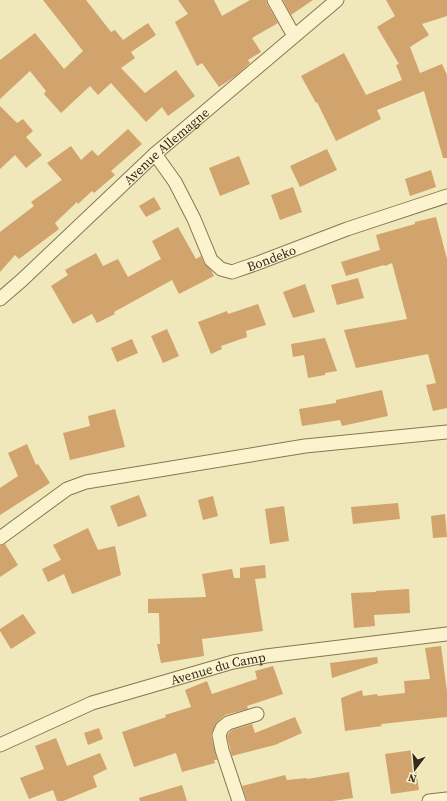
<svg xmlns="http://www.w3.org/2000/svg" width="447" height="801" viewBox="0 0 447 801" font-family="'Source Serif 4',serif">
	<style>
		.building { fill: #d1a36d }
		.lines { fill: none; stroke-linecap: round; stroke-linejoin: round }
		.street-casing { stroke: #887653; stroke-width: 15 }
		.street { stroke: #fbf3cd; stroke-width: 13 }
		.labels { text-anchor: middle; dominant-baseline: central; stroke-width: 3.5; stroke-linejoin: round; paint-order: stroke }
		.street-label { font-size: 13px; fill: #362b1a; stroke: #f7f0ca }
	</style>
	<rect width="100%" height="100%" fill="#f0e7ba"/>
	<g class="building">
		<path d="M43,0H86L111,32L115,30L123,40L148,23L156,35L131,52L135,58L121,68L145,93L176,70L195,96L168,116L162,107L146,122L111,83L98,95L90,86L61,113L44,94L46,91L30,71L0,99V60L35,33L64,69L83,51Z"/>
		<path d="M178,0H214L222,16L250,0H266L267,4L278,23L252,38L261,52L248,60L250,63L237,75L219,87L202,63L197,66L175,22L188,14Z"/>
		<path d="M283,0H313L291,15Z"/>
		<path d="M386,0H447V16L422,24L429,35L410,47L420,73L442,64L447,75V158H443L424,91L377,110L381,119L336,141L317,102L316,103L301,76L344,53L366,95L402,80L396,65L399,64L377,27L395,16Z"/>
		<path d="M0,106L17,123L23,119L33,131L26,137L42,155L26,168L15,155L0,169Z"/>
		<path d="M128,129L142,144L111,171L115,175L94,193L92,191L78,204L77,202L55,223L59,229L19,259L15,255L0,272V232L34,206L31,202L62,180L47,163L71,146L81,160L92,150L98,156Z"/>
		<path d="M327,149L337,170L300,187L290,166Z"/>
		<path d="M239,156L250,184L220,196L209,168Z"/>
		<path d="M431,170L436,187L410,196L405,179Z"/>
		<path d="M293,187L302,212L280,220L271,195Z"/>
		<path d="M154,197L161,209L146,217L139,206Z"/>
		<path d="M436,217L447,259V408L433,411L426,385L436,383L428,354L356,368L344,330L407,319L392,263L385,266L384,265L346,276L341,262L380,250L376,235L415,224V222Z"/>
		<path d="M178,227L196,259L201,256L204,263L211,270L214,276L179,294L172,280L114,312L115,314L97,323L92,314L73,324L58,298L51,286L68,275L65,270L96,253L103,266L118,259L128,277L161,259L152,241Z"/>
		<path d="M358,278L364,298L337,305L331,285Z"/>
		<path d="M305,284L315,312L293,318L283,292Z"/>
		<path d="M258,304L266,325L246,331L247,337L221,346L222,349L211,354L198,322L227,311L228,314Z"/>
		<path d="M167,329L179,356L163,363L151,336Z"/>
		<path d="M325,338L337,371L325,373V375L308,378L304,355L293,357L291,344Z"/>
		<path d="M132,339L138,353L117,362L111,348Z"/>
		<path d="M382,390L388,416L342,426L340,420L302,426L299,409L336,403V400Z"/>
		<path d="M115,409L125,447L70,460L63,433L90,426L88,416Z"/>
		<path d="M27,444L36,465L38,464L50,483L0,515V488L18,476L8,453Z"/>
		<path d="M139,495L147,516L118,527L110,506Z"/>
		<path d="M213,496L218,516L203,520L198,500Z"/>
		<path d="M398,503L400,519L353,524L351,507Z"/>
		<path d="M284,506L289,541L270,544L265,509Z"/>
		<path d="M445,514L447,537L433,538L431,516Z"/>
		<path d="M88,528L98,550L115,546L121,575L72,594L64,574L48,582L42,569L61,560L53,545Z"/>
		<path d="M5,544L18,565L0,577V546Z"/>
		<path d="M265,565L266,578L255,579L263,631L202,639L204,656L161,663L157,644H160L159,613H148V599L206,597L202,574L232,569L234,578H240V568Z"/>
		<path d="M409,589L410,613L374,615L375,626L354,628L351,593L376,592V591Z"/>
		<path d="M23,614L36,633L11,649L0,631V629Z"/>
		<path d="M441,646L447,691V717L381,724L382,726L345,731L341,698L362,690L363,696L377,694L378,696L405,693L404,681L430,679L425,648Z"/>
		<path d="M377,657L378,663L332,678L330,663Z"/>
		<path d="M273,666L283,694L247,706L248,709L225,715L217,722L212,732L211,736L217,760H214L215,763L182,772L176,753L134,767L122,732L166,717L165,715L191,707L185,690L207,681L212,694L257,679L255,671Z"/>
		<path d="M295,717L302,733L275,745L232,756L227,736L229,733L232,730L252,724L255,733Z"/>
		<path d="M99,728L103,739L88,745L84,733Z"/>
		<path d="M56,738L67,766L100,753L107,769L93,776L97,787L63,801H57L53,790L29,799L20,778L44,769L35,746Z"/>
		<path d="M413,750L419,790L391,794L385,754Z"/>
		<path d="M349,772L353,798L333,801H247L242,786L285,775L287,780L307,778V779Z"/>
		<path d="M182,785L187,801H140L139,798Z"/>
	</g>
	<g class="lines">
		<g class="street-casing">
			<g id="street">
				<path d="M274,0L294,36"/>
				<path id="s1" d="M155,154L175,182L194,219L211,260L221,269L232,272L258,263L347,229L447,196"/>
				<path id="s2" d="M0,299L22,280L155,154L337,0"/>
				<path d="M0,538L67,489L86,482L305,446L447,432"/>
				<path id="s3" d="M0,745L92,703L233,662L266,656L447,634"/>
				<path d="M239,801L222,750L219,735L222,728L228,723L257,714"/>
				<path d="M429,801L447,799"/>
			</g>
		</g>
		<use href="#street" class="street"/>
	</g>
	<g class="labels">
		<g class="street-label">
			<text stroke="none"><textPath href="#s2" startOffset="226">Avenue Allemagne</textPath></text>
			<text stroke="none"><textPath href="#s1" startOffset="187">Bondeko</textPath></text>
			<text stroke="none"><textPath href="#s3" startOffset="232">Avenue du Camp</textPath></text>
		</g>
	</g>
	<g transform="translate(415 769) rotate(196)" stroke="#f7f0ca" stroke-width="3" paint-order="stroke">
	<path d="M0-3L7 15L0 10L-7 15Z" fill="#362b1a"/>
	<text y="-6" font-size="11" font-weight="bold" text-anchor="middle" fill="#362b1a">N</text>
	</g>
</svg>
